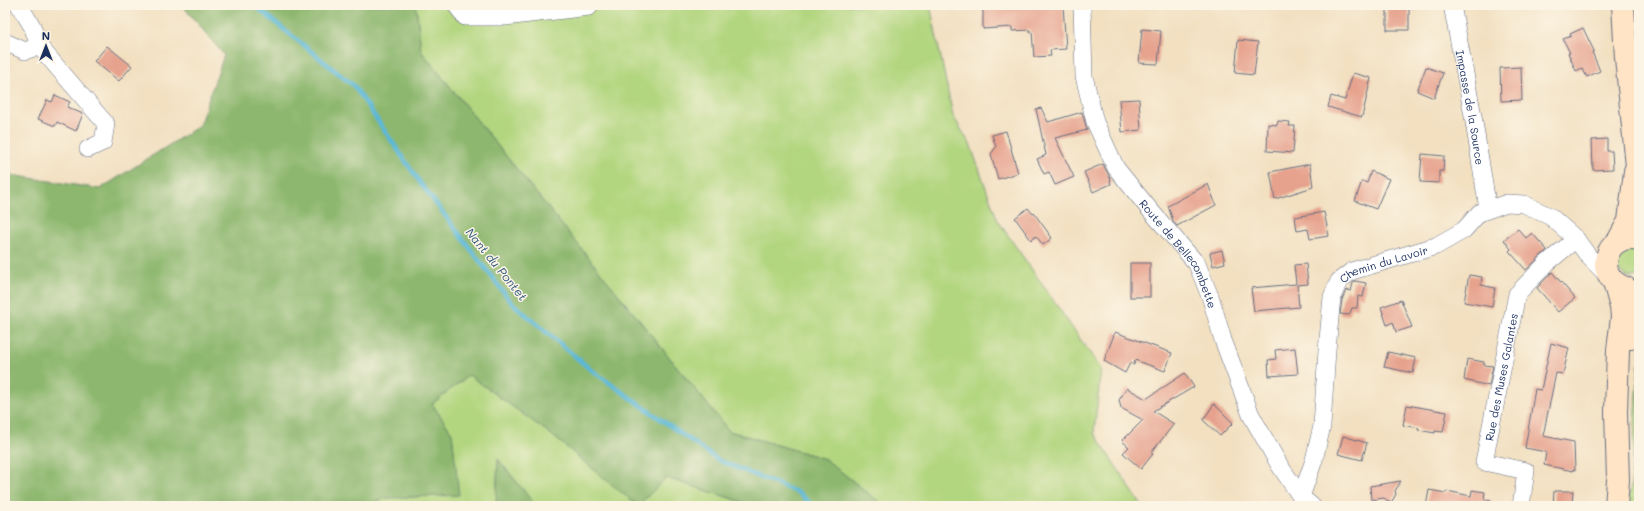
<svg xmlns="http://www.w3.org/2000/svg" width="1644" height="511" viewBox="0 0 1644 511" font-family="Mali,sans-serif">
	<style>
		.green { fill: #b2d67f; stroke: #66826e }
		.forest { fill: #8db76e; stroke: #547366 }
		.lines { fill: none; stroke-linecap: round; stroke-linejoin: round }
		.stream { stroke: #5ab8d8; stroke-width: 4.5 }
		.building { fill: #e6a28d }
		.street-casing { stroke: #666d81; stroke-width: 18 }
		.secondary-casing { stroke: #666d81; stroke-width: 24 }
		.street { stroke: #fff; stroke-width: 17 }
		.secondary { stroke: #ffe4c6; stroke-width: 22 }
		.labels { text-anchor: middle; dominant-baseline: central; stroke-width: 3; stroke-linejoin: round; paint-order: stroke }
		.street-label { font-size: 11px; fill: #1b2f5e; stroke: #fcf5e5 }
		.water-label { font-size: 12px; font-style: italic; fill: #2e5883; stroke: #fcf5e5 }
	</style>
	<rect width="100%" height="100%" fill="#fcf5e5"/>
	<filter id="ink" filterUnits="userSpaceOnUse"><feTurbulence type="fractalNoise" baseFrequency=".025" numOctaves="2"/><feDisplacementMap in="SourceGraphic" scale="8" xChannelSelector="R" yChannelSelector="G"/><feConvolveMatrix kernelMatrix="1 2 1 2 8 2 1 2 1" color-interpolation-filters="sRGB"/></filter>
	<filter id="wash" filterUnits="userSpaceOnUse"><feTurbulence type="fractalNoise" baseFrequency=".012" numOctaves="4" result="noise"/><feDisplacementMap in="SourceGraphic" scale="16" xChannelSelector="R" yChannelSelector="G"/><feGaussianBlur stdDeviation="0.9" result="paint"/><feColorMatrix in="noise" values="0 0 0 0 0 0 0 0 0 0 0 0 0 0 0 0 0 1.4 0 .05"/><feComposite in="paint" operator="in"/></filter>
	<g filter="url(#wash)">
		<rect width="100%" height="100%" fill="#f2e0c1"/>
		<g class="green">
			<path d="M416,5H930L953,116L970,144L998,221L1101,369L1094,433L1142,506H884L825,459L729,431L421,51Z"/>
			<path d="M1627,249L1639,251V275C1625,283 1609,266 1619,255C1621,252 1625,250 1627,249Z"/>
			<path d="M1639,364V506H1627L1631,487Z"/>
			<path d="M469,375L548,432L666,478L756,506H536L498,459L496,506H366L386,498L458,495L452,433L432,404Z"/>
		</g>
		<g class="forest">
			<path d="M182,5H416L421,51L729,431L825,459L884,506H756L666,478L638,506L548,432L469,375L432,404L452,433L459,495L386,498L366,506H5V174L100,189L199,126L224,55Z"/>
			<path d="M498,459L536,506H496Z"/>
		</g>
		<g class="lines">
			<path class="stream" d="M254,5L354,86L421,184L511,302L590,369L718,460L799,493L813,506"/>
		</g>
		<g id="blocks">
			<g class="building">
				<path d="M1007,5H1020V7L1063,5L1066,49L1050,50L1051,56L1034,57L1032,32L1030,33V30L1012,31V27L983,29V10L1007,7Z"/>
				<path d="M1395,5H1409V30H1387V9H1395Z"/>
				<path d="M1583,28L1594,51L1592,52L1600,71L1587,77L1582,68L1576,71L1568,53H1570L1563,39L1571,36L1570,34Z"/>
				<path d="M1142,29L1161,31L1158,64L1139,63Z"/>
				<path d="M1238,40L1258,42L1254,75L1235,73Z"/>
				<path d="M107,46L132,66L119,81L94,61Z"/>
				<path d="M1426,67L1443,73L1434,98L1417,91Z"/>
				<path d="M1521,67L1522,100L1501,101L1500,68Z"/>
				<path d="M1353,73L1371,78L1362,117L1328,107L1331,96L1345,100Z"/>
				<path d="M55,95L70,102L67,107L83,114L76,131L57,122L55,126L38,119L47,100L52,102Z"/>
				<path d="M1139,99L1141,130L1122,132L1119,100Z"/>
				<path d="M1041,108L1048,122L1082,112L1087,130L1055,138L1074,177L1055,185L1049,172L1044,174L1037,159L1046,155L1036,109Z"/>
				<path d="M1278,121L1290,122L1289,126H1295L1293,153L1267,151L1268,124L1277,125Z"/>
				<path d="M1006,131L1018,173L998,179L991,154L996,147L992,135Z"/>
				<path d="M1607,139V151H1612L1613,169L1593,170L1592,140Z"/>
				<path d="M1422,154L1444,156L1443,171H1439V183L1420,182Z"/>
				<path d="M1103,164L1111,180L1110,181L1111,184L1093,192L1084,172Z"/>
				<path d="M1310,164L1313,187L1275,199L1270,172Z"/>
				<path d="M1371,171L1389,179L1376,209L1355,201L1362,181L1367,183Z"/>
				<path d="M1208,184L1216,205L1177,226L1173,221L1168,206Z"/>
				<path d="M1028,208L1033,214L1034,213L1052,238L1043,245L1036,236L1031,240L1015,218Z"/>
				<path d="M1324,212L1329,236L1310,239L1308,229L1297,231L1295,217Z"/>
				<path d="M1518,229L1526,238L1532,233L1547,250L1526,270L1509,251L1511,249L1504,240Z"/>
				<path d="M1222,250L1225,263L1213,266L1210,253Z"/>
				<rect x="1130" y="263" width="20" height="34"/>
				<path d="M1306,264L1308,284L1297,285L1299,307L1254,311L1251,288L1296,284L1294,265Z"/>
				<path d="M1552,272L1575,298L1558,312L1537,288Z"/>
				<path d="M1469,275L1482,277L1481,285L1495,288L1492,307L1464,302Z"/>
				<path d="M1355,281L1366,283L1363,297L1358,296L1357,308H1352L1349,315L1340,314L1342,300L1346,290L1351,291L1353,283Z"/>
				<path d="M1401,300L1412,327L1396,332L1393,322L1387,325L1381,307Z"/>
				<path d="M1115,332L1172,353L1165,371L1135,360L1134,365L1130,363L1125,373L1104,361Z"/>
				<path d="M1551,343L1569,348L1563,374L1556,373L1543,436L1574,442L1575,470L1573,469V471L1544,465L1546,452L1525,448L1535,389L1541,390Z"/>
				<path d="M1295,348L1298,374L1269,376L1268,360L1276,359L1275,350Z"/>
				<path d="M1388,352L1416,358L1413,373L1384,367Z"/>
				<path d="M1467,359L1484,362V365L1493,366L1489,386L1464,380Z"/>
				<path d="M1185,373L1194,387L1153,411L1174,424L1151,453L1153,454L1141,469L1123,453L1129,447L1122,441L1143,420L1121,408L1119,400L1127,388L1146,399Z"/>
				<path d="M1214,404L1233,423L1220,436L1203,420Z"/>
				<path d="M1407,405L1447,412L1443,432L1435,431V433L1418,430L1419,428L1403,425Z"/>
				<path d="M1343,436L1367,443L1362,460L1338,454Z"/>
				<path d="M1401,481L1395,491L1396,494L1391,503L1384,498L1371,500L1370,486Z"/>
				<path d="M1429,490L1446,493L1447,491L1471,496L1472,490L1485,492L1484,499L1491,500V506H1426Z"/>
				<path d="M1554,491H1573L1572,506H1553Z"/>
			</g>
		</g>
	</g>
	<g filter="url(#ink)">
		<use href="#blocks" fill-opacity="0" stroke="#666d81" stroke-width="1"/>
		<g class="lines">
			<g class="street-casing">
				<g id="street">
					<path d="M456,5L465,17H505L589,7"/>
					<path id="s1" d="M1082,5L1084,76L1095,122L1116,168L1150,210L1197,264L1211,299L1223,340L1251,415L1280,466L1301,497L1312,506"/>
					<path id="s2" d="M1452,5L1473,116L1488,209"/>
					<path d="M5,42L25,51L39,46L32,26L19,5"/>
					<path d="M39,46L106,124L103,142L88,149"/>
					<path id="s3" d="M1304,504L1301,497L1314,460L1322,426L1327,350L1332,297L1339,281L1352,271L1436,246L1464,230L1479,213L1507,203L1524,204L1551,217L1576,239L1589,257L1609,277"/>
					<path id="s4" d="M1521,506L1526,471L1484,462L1517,294L1547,263L1576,239"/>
				</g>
			</g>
			<g class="secondary-casing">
				<g id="secondary">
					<path d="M1623,5L1626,58L1639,186"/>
					<path d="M1618,241L1629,221L1635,171"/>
					<path d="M1614,282L1621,307L1622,317L1618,350L1616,412L1618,480L1616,506"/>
					<path d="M1626,288C1592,278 1605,231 1639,239"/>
					<path d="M1631,338L1639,301"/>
				</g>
			</g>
			<use href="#street" class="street"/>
			<use href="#secondary" class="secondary"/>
		</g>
	</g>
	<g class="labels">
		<g class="street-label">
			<text stroke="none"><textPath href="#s2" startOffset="104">Impasse de la Source</textPath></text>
			<text stroke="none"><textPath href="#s1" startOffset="276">Route de Bellecombette</textPath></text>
			<text stroke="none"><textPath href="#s3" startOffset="277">Chemin du Lavoir</textPath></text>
			<text stroke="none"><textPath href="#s4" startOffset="165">Rue des Muses Galantes</textPath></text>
		</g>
		<g class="water-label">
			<text transform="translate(497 264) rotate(51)">Nant du Pontet</text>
		</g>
	</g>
	<rect width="1644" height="511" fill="none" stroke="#fcf5e5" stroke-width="20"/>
	<g transform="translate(46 46)" stroke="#fcf5e5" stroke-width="3" paint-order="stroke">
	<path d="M0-3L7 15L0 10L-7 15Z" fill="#1b2f5e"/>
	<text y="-6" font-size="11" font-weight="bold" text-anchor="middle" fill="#1b2f5e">N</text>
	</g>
</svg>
